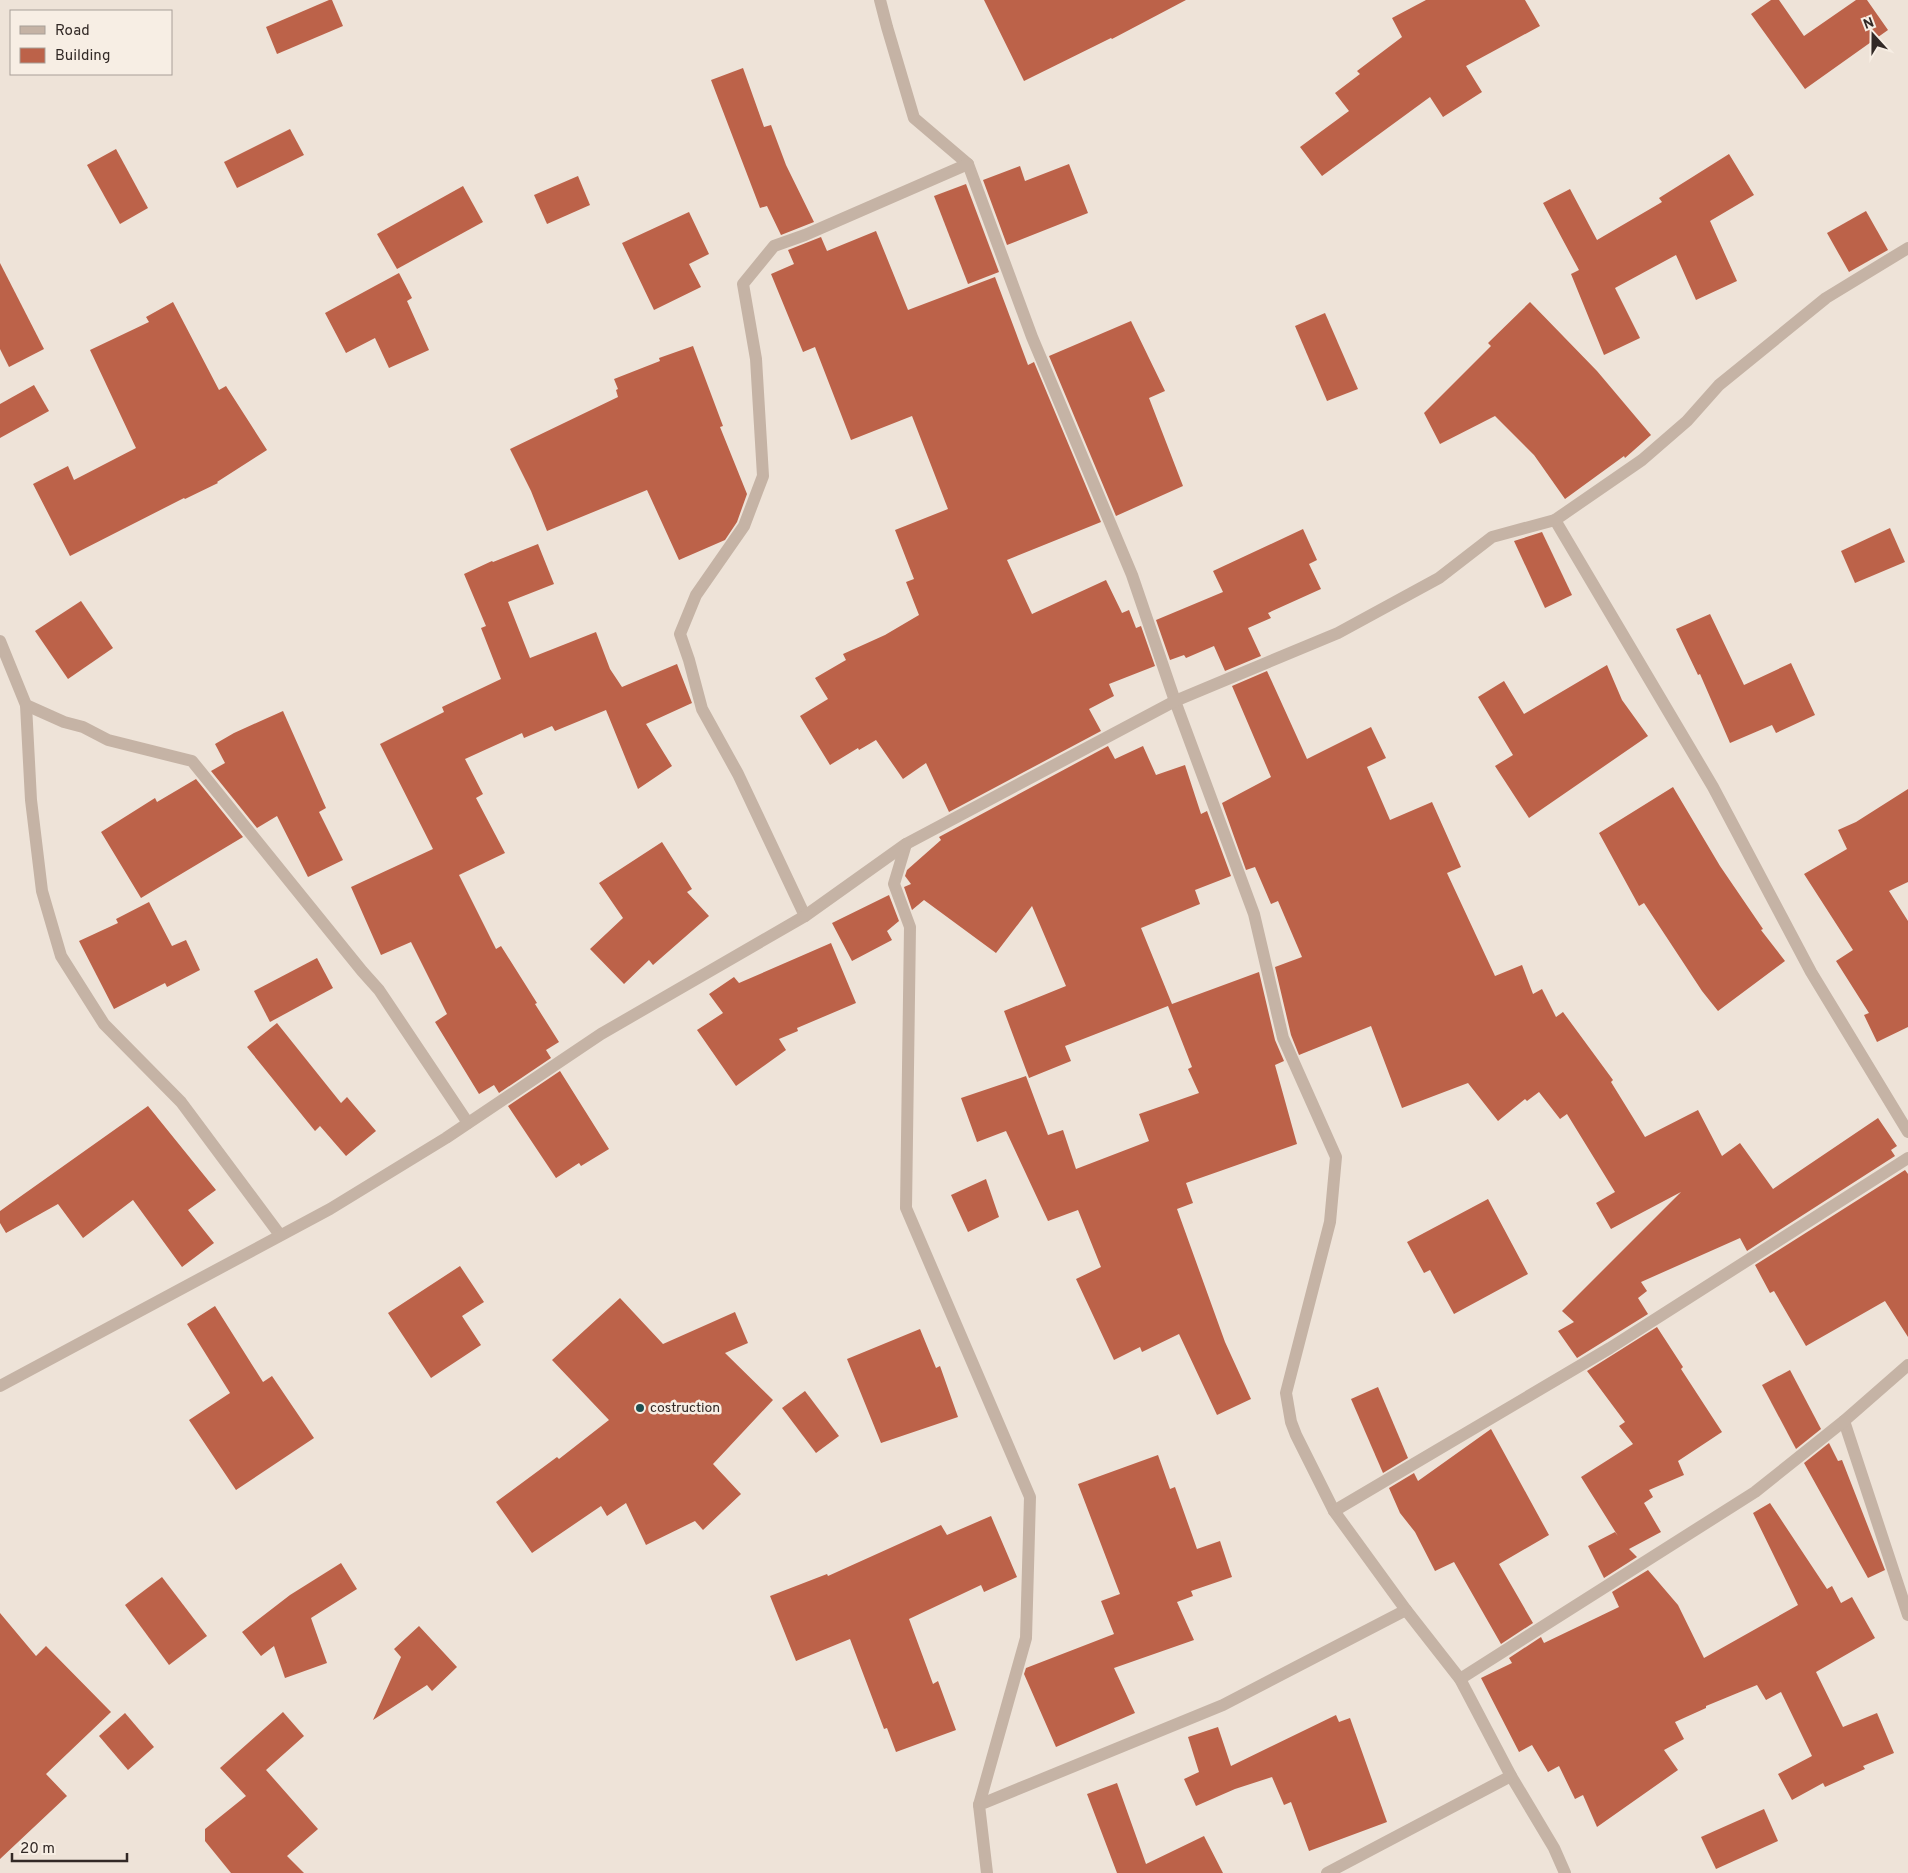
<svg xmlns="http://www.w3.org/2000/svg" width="1908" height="1873" viewBox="0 0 1908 1873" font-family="Overpass,sans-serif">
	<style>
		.building { fill: #bc6249 }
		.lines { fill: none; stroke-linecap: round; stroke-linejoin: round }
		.street { stroke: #c5b3a5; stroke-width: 12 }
		.poi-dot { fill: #1f4e4f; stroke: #f7eee4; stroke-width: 2 }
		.labels { text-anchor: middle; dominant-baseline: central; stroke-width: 5; stroke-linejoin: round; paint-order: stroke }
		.poi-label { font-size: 14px; fill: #322926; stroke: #f7eee4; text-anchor: start }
	</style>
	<rect width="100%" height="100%" fill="#eee3d8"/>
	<g class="building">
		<path d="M329,0H332L343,26L277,54L266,27Z"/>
		<path d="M984,0H1186L1112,39L1111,38L1024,81Z"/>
		<path d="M1426,0H1525L1540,26L1466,66L1482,92L1443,117L1430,97L1322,176L1300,147L1349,111L1335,93L1360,74L1357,71L1402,37L1392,18Z"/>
		<path d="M1771,0H1779L1804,36L1856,0H1867L1888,30L1805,89L1751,14Z"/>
		<path d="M743,68L764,127L771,125L786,165L814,222L781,235L767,206L760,208L711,80Z"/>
		<path d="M290,129L304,155L237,188L224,162Z"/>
		<path d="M116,149L148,208L120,224L87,165Z"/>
		<path d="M1729,154L1754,195L1710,221L1737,281L1696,300L1676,255L1615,288L1640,338L1604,355L1571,274L1579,270L1543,203L1570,189L1597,240L1662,202L1659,198Z"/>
		<path d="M1069,164L1088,213L1007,245L983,180L1020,166L1025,181Z"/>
		<path d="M578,176L590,205L547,224L534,195Z"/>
		<path d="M966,184L999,272L968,284L934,196Z"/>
		<path d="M463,186L483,222L397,269L377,234Z"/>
		<path d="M1866,211L1888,250L1849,272L1827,233Z"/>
		<path d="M689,212L709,254L689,264L701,287L654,310L622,243Z"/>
		<path d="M876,231L908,310L995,277L1028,365L1034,362L1101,522L1007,560L1032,614L1106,580L1122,613L1129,610L1136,628L1141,626L1155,666L1109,684L1114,696L1089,709L1101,731L949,812L926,763L903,779L876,740L859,750L858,748L830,765L800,716L828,699L815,678L846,660L843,654L885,635L919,615L906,582L914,579L895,530L948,509L912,416L851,440L815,347L803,352L771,274L794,264L788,250L821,237L827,251Z"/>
		<path d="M0,263L44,349L9,367L0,349Z"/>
		<path d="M399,273L412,298L407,301L429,350L389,368L375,338L346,353L325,313Z"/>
		<path d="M173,302L219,390L226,386L267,450L217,482L218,483L185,499L184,498L70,556L33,484L68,466L74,480L136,448L90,350L149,322L146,317Z"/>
		<path d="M1530,302L1597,371L1651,435L1625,458L1624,456L1565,499L1534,455L1495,416L1440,444L1424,413L1491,346L1488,343Z"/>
		<path d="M1325,313L1358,389L1327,401L1295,326Z"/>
		<path d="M1131,321L1165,391L1149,398L1183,486L1116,516L1049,356Z"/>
		<path d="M693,346L723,426L720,427L747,494L737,522L725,540L679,560L647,490L547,531L531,491L510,449L618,397L616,390L618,389L614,379L660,361L659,358Z"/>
		<path d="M34,385L49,411L0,438V404Z"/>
		<path d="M1890,528L1905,562L1855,583L1841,551Z"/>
		<path d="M1303,529L1317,560L1309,564L1321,589L1268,613L1271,618L1248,628L1261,656L1225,671L1214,646L1186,658L1184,655L1170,660L1156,620L1223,592L1213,571Z"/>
		<path d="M1542,532L1572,595L1545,608L1514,541Z"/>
		<path d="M538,544L554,584L508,602L530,658L596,632L610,669L622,687L677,664L692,703L646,724L672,766L638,789L606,710L555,731L552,726L524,738L522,733L465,759L483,794L476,798L505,853L459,875L496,949L501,946L537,1003L535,1004L559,1042L546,1050L551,1058L499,1093L494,1085L479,1094L435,1022L447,1014L411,942L381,955L351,887L433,849L380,744L444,712L442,707L501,679L481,628L486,626L464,574L492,561L493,562Z"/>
		<path d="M81,601L113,648L68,679L35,631Z"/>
		<path d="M1710,614L1744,685L1791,663L1815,715L1776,733L1772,725L1730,743L1700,674L1698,675L1676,629Z"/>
		<path d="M1607,665L1622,700L1648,736L1529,818L1495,766L1513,755L1478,697L1504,681L1524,714Z"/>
		<path d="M1267,671L1307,759L1371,727L1386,758L1367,767L1390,820L1432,802L1461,867L1447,873L1495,976L1522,965L1533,994L1542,989L1556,1017L1563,1012L1613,1080L1611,1082L1645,1137L1698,1110L1722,1156L1740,1143L1773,1189L1878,1118L1897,1146L1891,1150L1895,1156L1747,1251L1740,1238L1641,1282L1647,1291L1638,1298L1648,1314L1577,1358L1558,1331L1574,1322L1562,1311L1681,1192L1611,1229L1596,1203L1615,1192L1567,1114L1560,1119L1539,1092L1527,1101L1525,1099L1498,1121L1468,1083L1402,1108L1371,1026L1299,1055L1291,1035L1275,967L1302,957L1278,901L1271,904L1255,867L1246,870L1222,803L1271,777L1232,686Z"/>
		<path d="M283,711L326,808L319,812L343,860L308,877L277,816L257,828L211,771L225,763L215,744L234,733Z"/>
		<path d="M1108,746L1115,759L1143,746L1156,775L1185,765L1201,814L1207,811L1231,876L1195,890L1200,904L1141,928L1172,1004L1259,972L1275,1040L1284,1061L1275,1065L1297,1144L1186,1183L1193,1203L1177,1209L1225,1342L1251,1399L1217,1415L1179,1334L1142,1352L1140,1347L1114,1360L1076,1279L1101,1267L1078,1210L1048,1221L1006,1131L977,1142L961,1098L1026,1076L1048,1135L1063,1130L1076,1169L1149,1141L1139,1114L1199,1093L1188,1069L1192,1067L1168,1006L1065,1046L1071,1061L1029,1078L1004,1011L1066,986L1032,906L996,953L924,900L912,910L904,887L911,884L905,876L907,870L941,840L939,837Z"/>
		<path d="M196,779L243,837L141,898L101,832L155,798L157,802Z"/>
		<path d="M1673,787L1720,866L1763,929L1761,930L1785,961L1718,1011L1702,991L1644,903L1639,906L1599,833Z"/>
		<path d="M1908,789V882L1889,891L1908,921V1027L1877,1042L1864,1015L1869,1013L1836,961L1853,950L1804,874L1847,849L1838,830L1856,822Z"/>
		<path d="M662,842L692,889L687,892L709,916L653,965L649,960L624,984L590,949L623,918L599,883Z"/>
		<path d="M889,895L899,921L887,931L892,940L852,961L832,923Z"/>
		<path d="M149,902L172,946L186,940L200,970L167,987L165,983L114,1009L79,941L118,923L116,919Z"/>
		<path d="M831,943L856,1003L797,1028L798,1031L779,1039L786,1050L736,1086L697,1030L723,1013L709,994L734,977L739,983Z"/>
		<path d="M317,958L333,988L270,1022L254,991Z"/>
		<path d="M277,1023L341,1103L347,1097L376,1131L346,1156L320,1126L315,1131L247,1047Z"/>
		<path d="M560,1071L609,1149L581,1166L579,1163L556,1178L508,1106Z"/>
		<path d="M148,1106L216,1190L188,1210L214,1243L182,1267L133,1200L83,1238L58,1204L6,1233L0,1223V1211Z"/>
		<path d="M1905,1170L1908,1174V1337L1885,1301L1806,1346L1774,1291L1770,1293L1755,1265Z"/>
		<path d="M986,1179L999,1217L968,1232L951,1195Z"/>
		<path d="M1488,1199L1528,1274L1454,1314L1430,1270L1424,1273L1407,1242Z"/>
		<path d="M460,1266L484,1302L462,1316L481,1345L431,1378L388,1313Z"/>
		<path d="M620,1298L663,1344L735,1312L748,1343L725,1353L773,1400L713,1464L741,1494L703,1530L695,1521L646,1545L626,1503L607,1516L601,1506L532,1553L496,1502L557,1457L559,1459L609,1420L552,1360Z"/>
		<path d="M215,1306L263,1382L272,1376L314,1438L236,1490L189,1420L230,1393L187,1324Z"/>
		<path d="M1657,1327L1683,1367L1681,1369L1722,1432L1678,1461L1684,1475L1649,1490L1653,1497L1644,1503L1661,1532L1629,1549L1637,1557L1604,1578L1588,1546L1615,1532L1618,1536L1581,1477L1633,1444L1619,1426L1625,1422L1587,1371Z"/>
		<path d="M920,1329L936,1368L940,1366L958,1417L881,1443L847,1359Z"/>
		<path d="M1790,1370L1821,1429L1796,1449L1762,1385Z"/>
		<path d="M1378,1387L1408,1458L1383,1473L1351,1399Z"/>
		<path d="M805,1391L839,1436L816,1453L782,1408Z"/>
		<path d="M1491,1429L1549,1535L1499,1564L1533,1623L1501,1644L1454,1562L1435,1571L1415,1532L1400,1513L1389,1488L1414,1473L1418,1481Z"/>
		<path d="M1829,1443L1838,1461L1842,1460L1885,1570L1868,1578L1804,1463Z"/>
		<path d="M1158,1455L1170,1489L1175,1487L1197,1549L1220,1541L1232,1577L1191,1591L1193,1596L1177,1602L1194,1640L1114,1668L1135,1713L1056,1747L1024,1674L1026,1668L1114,1634L1101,1601L1120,1594L1078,1484Z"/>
		<path d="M1770,1503L1827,1589L1832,1586L1841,1603L1852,1597L1875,1638L1816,1672L1843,1727L1877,1713L1894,1753L1863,1766L1865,1769L1825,1787L1823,1783L1792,1800L1778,1774L1812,1756L1781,1692L1766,1700L1757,1685L1706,1706V1708L1675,1722L1684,1739L1664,1750L1678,1770L1597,1827L1583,1795L1575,1799L1559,1766L1548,1772L1532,1745L1519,1752L1481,1678L1512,1663L1509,1658L1541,1637L1544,1643L1619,1607L1612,1592L1648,1570L1678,1605L1704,1658L1798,1605L1753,1513Z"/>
		<path d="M991,1516L1017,1577L984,1592L981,1585L909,1619L933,1684L938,1681L956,1730L896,1752L887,1728L884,1729L850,1639L796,1661L770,1596L827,1574L828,1576L941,1525L947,1535Z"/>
		<path d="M341,1563L357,1589L311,1618L327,1663L285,1678L274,1646L261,1656L242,1632L290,1595Z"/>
		<path d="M162,1577L207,1636L169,1665L125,1605Z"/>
		<path d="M0,1613L36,1656L46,1646L111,1712L46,1774L67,1796L0,1859Z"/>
		<path d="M419,1626L457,1667L432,1691L427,1685L373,1720L401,1657L394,1649Z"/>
		<path d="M283,1712L304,1736L266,1770L318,1829L287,1856L304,1873H231L205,1841V1829L246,1796L220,1768Z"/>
		<path d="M125,1713L154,1747L128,1770L99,1736Z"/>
		<path d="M1336,1715L1339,1722L1350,1718L1387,1822L1309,1851L1291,1802L1284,1805L1272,1777L1235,1789L1196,1806L1184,1779L1199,1772L1188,1737L1218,1727L1231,1766Z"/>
		<path d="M1117,1783L1146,1864L1204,1836L1223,1873H1117L1087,1794Z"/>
		<path d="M1764,1809L1778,1841L1716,1869L1701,1837Z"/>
	</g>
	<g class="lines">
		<g class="street">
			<path d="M880,0L887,27L914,118L968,164L1032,337L1132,575L1175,701L1254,914L1283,1038L1336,1157L1330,1222L1286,1393L1291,1422L1296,1435L1334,1511L1406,1610L1460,1679L1511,1776L1554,1848L1565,1873"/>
			<path d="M1555,520L1713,787L1811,972L1908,1132"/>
			<path d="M0,641L26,705L64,722L83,727L108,740L192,761L362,971L379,990L468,1123"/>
			<path d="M26,705L31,800L42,891L61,956L104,1024L181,1102L280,1235"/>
			<path d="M906,844L894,884L910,927L906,1208L1030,1497L1026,1638L979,1805"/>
			<path d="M805,916L738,774L702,709L689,660L680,634L696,595L744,526L763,476L756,359L743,284L774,246L805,235L968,164"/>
			<path d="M0,1386L330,1209L446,1138L601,1034L805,916L906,844L1175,701L1338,633L1439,578L1492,537L1555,520L1642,460L1687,421L1719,385L1826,298L1908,248"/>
			<path d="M1844,1421L1908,1615"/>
			<path d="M1334,1511L1610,1348L1908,1158"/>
			<path d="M1460,1679L1755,1492L1844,1421L1908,1365"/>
			<path d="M987,1873L979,1805L1223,1705L1406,1610"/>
			<path d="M1327,1873L1511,1776"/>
		</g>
	</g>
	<circle class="poi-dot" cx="640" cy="1408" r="5"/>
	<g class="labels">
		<g class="poi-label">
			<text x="650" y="1408">costruction</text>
		</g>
	</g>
	<rect x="10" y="10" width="162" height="65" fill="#f7eee4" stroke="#a89f98"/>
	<rect x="20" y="26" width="25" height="8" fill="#c5b3a5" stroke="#a89f98"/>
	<text x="55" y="35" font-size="15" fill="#322926">Road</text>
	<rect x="20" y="48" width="25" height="15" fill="#bc6249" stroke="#a89f98"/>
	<text x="55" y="60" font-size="15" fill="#322926">Building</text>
	<g transform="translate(1873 35) rotate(339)" stroke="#f7eee4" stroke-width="4" paint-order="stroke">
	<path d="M0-4L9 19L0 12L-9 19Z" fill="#322926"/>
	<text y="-8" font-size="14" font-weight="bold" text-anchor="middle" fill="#322926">N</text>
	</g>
	<path d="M12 1853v8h115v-8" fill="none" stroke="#322926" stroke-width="2.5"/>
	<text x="20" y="1853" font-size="15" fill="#322926" stroke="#f7eee4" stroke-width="4" paint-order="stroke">20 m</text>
</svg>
